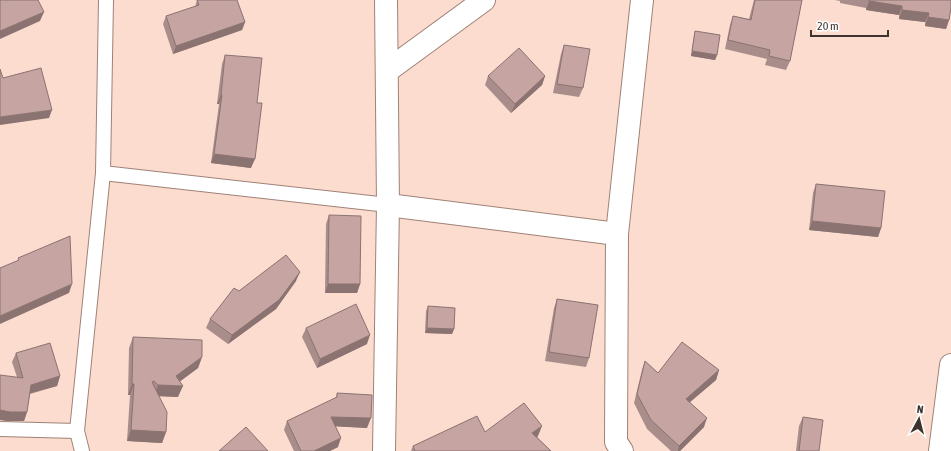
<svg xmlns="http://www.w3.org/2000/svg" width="951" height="451" viewBox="0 0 951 451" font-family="'Asap Condensed',sans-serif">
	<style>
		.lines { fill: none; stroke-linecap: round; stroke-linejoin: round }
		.lane-casing { stroke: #9f8277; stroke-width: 16 }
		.street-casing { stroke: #9f8277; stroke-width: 24 }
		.lane { stroke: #fff; stroke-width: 14 }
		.street { stroke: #fff; stroke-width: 22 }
		.wall { fill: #a98d8a }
		.shaded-wall { fill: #8a7371 }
		.building { fill: #c5a4a1; stroke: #8a7371 }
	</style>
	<rect width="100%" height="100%" fill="#fcdccf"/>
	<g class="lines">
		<g class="lane-casing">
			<g id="lane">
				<path d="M106,0L103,173L388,205"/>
				<path d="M0,429L77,431L103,173"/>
				<path d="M77,431L82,451"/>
			</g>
		</g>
		<g class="street-casing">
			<g id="street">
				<path d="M387,71L484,0"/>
				<path d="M388,205L617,234L616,442L622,451"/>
				<path d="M617,234L642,0"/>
				<path d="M384,451L388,205L386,0"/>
				<path d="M940,451L951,365"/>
			</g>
		</g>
		<use href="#lane" class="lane"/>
		<use href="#street" class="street"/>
	</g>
	<g class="wall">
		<path d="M197,0L245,22L242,30L173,54L163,24L166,16L195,7Z"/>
		<path d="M754,0H802L790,61L786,70L765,65L767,59L725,49L730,25L733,16L749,19Z"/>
		<path d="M835,0H951L949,20L946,29L925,26V22L899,19V15L866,10V8L840,3V1Z"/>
		<path d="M695,31L717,55L715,60L691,56L694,36Z"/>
		<path d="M564,45L583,88L579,97L553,93L561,54Z"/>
		<path d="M225,55L257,103L251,168L211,163L219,104H217L222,64Z"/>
		<path d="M488,76H545L542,85L511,113L485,85Z"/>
		<path d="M816,184L881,228L878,237L809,230L813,193Z"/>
		<path d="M329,215L360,284L357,293H325L326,224Z"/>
		<path d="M296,281L276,309L228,344L206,328L210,319L239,291Z"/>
		<path d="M557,299L589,358L586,367L545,361L554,308Z"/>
		<path d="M428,306L454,329L452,334L425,333L426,311Z"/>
		<path d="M306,328L367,344L317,368L302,337Z"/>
		<path d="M133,337L202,357L198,368L180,381L178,397L159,396L166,432L162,443L127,441L130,395H128L129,348Z"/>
		<path d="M16,353L60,376L57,386L30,394L27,412L24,421H6L17,377L12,362Z"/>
		<path d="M645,361L658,373L719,370L716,380L690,402L704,427L680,451H671L647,429L634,403L642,370Z"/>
		<path d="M337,393L367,428L335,426L338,447L330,451H294L284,430L287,421L336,398Z"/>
		<path d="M803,417L819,451H796L799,426Z"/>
		<path d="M538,436L537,437L551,451H411L413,446Z"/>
	</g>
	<g class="shaded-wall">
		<path d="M869,1L902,6L899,15L866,10Z"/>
		<path d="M902,10L929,13L925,22L899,19Z"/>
		<path d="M44,12L40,21L0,39V31Z"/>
		<path d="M928,17L949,20L946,29L925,26Z"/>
		<path d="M245,22L242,30L173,54L176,46Z"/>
		<path d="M692,51L717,55L715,60L691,56Z"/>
		<path d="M545,76L542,85L511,113L515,104Z"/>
		<path d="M221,95H222L219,104H217Z"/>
		<path d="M52,110L49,118L0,125V117Z"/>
		<path d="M214,154L255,159L251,168L211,163Z"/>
		<path d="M812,221L881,228L878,237L809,230Z"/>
		<path d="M300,272L296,281L276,309L228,344L232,335Z"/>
		<path d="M72,284L69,293L0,324V316Z"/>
		<path d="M328,284H360L357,293H325Z"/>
		<path d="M427,328L454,329L452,334L425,333Z"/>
		<path d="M370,335L367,344L317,368L320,359Z"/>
		<path d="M202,357L198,368L174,386H183L178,397L154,396L158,385L176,376Z"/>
		<path d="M719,370L716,380L683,408L686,399Z"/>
		<path d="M60,376L57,386L27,394L31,385Z"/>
		<path d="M132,384H134L130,395H128Z"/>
		<path d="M0,410L27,412L24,421H6L0,420Z"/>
		<path d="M331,417L371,418L367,428L328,426Z"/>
		<path d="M707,418L704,427L680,451H678L679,446Z"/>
		<path d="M542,426L538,436L529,443L532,433Z"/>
		<path d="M131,430L166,432L162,443L127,441Z"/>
		<path d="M341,438L338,447L330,451H314Z"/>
	</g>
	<g class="building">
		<path d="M0,0H38L44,12L0,31Z"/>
		<path d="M197,0H237L245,22L176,46L166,16L199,5Z"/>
		<path d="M755,0H802L790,61L769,56L770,50L728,40L733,16L751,20Z"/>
		<path d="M869,0H951V8L949,20L928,17L929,13L902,10V6L869,1Z"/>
		<path d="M695,31L720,35L717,55L692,51Z"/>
		<path d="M564,45L590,49L583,88L557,84Z"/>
		<path d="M519,48L545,76L515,104L488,76Z"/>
		<path d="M225,55L262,58L257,103H262L255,159L214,154L222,95H221Z"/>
		<path d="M41,68L52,110L0,117V69L3,78Z"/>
		<path d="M816,184L885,191L881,228L812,221Z"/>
		<path d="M329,215L361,216L360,284H328Z"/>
		<path d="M70,236L72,284L0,316V268L19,260L18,258Z"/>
		<path d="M286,255L300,272L279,300L232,335L210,319L234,288L239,291Z"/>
		<path d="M557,299L598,305L589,358L549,352Z"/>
		<path d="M356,304L370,335L320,359L306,328Z"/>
		<path d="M428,306L455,308L454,329L427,328Z"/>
		<path d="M133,337L202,340V357L176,376L183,386L158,385L154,381L152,382L167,412L166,432L131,430L134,384H132Z"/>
		<path d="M682,342L719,370L686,399L707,418L679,446L651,420L637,394L645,361L658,373Z"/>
		<path d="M50,343L60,376L31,385L27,412H10L0,410V375L23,378L16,353Z"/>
		<path d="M337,393L372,395L371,418L331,417L341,438L314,451H301L287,421L337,397Z"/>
		<path d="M524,403L542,426L532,433L551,451H415L413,446L477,416L485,432Z"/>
		<path d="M803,417L823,420L819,451H799Z"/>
		<path d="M246,427L268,451H219Z"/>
	</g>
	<g transform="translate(919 419) rotate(7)" stroke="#ffffff" stroke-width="3" paint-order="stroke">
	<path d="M0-3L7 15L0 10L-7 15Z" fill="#3f332e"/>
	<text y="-6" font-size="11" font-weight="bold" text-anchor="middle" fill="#3f332e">N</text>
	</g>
	<path d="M811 30v6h77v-6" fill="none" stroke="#3f332e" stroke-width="2"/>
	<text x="817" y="30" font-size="12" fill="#3f332e" stroke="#ffffff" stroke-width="3" paint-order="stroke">20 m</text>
</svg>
